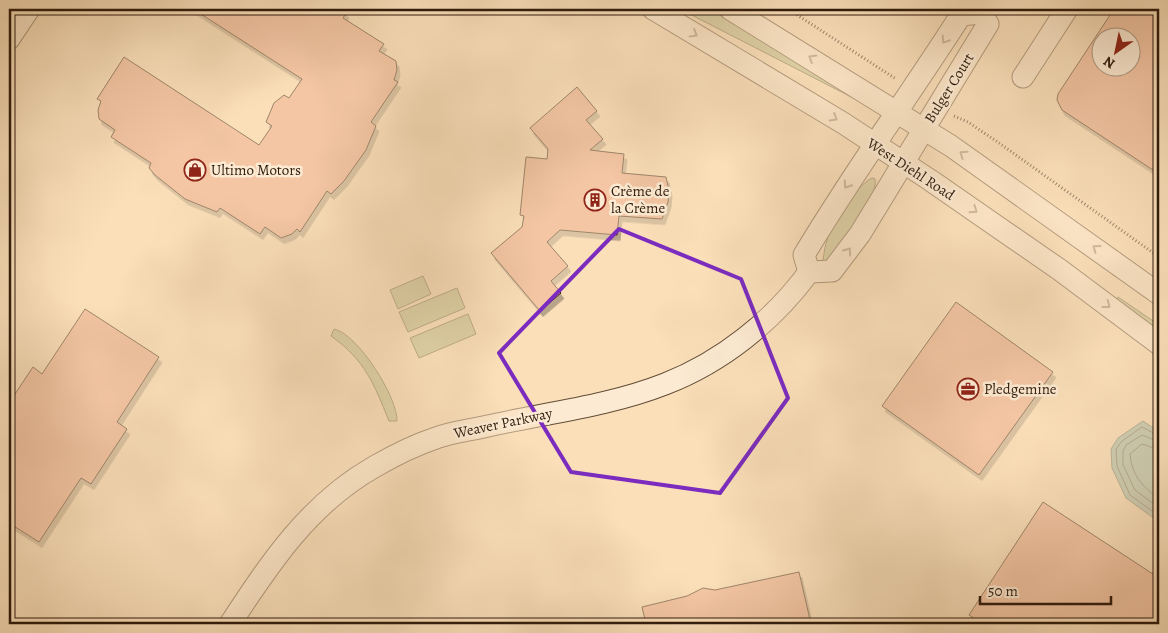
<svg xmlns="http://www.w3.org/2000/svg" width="1168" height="633" viewBox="0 0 1168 633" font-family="Alegreya,serif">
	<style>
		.green { fill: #bfc18f; stroke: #776e4e }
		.water { fill: #9ebdae; stroke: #727c6d }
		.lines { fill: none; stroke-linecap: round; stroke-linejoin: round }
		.shore { stroke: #666c5d; stroke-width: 1 }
		.building { fill: #eda98b; stroke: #2f1b0c; fill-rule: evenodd; filter: url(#shadow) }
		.minor-casing { stroke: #624c37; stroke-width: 23 }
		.path { stroke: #2f1b0c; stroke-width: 3; stroke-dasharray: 1 2.5; stroke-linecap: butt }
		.minor { stroke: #fcead2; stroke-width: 21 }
		.oneway { stroke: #a08d79 }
		.marked { fill: none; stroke: #7b2cbf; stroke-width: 4; stroke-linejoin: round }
		.labels { text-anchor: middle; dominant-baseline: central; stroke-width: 5; stroke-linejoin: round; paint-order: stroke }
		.street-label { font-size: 15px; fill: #2f1b0c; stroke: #fcead2 }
		.poi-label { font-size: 15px; fill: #2f1b0c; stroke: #fcead2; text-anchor: start }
	</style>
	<defs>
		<filter id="shadow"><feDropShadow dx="3" dy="5.5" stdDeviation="0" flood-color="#0004"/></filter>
	</defs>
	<rect width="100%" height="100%" fill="#fadfb9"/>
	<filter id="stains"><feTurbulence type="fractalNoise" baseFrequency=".004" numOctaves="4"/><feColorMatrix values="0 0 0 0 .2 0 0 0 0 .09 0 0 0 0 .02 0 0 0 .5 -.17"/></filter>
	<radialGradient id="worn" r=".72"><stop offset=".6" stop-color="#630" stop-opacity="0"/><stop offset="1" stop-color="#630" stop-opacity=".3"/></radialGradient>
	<g class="green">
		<path d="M680,9H714L859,101Z"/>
		<path d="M872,178L875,179C880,196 836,249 825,263L823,260C824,253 825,245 828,237C833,221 856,186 872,178Z"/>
		<path d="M423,276L431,294L398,309L390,290Z"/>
		<path d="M457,288L465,308L408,332L399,312Z"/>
		<path d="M1118,297L1159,325V331L1116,300Z"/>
		<path d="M468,314L476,334L419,358L410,338Z"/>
		<path d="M334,329C358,334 398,398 397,421H389C374,384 365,360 331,336Z"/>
	</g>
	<path class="water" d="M1143,421L1159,432V522L1126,498L1112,468L1111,449L1118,438Z"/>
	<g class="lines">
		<g class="shore">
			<path d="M1159,436L1142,427L1122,441L1116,449L1117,466L1130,495L1159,516"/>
			<path d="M1159,442L1142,435L1126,445L1123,451V465L1135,490L1159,508"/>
			<path d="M1159,450L1142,444L1130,454C1132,476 1142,486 1159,499"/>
		</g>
	</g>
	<g class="building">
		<path d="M193,9H343L346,13L343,18L384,44L379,51L396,61L397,70L394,80L398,82L371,122L376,126L366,150L344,181L331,194L327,191L300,232L297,229L292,234L281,238L265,227L260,234L220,208L217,212L185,199L155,175L149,168L151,163L111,137L115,130L99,119L98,110L101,101L97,99L124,57L259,145L272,126L266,122L274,103L284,95L289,98L302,79Z"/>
		<path d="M1114,9H1159V174L1062,110L1057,100L1058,94ZM1100,38H1130V68H1100Z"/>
		<path d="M577,87L597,111L586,120L603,139L590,150L624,154L622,173L666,177L669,191L668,202L662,219L619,216L617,235L560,230L547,242L568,266L551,281L561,293L540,311L491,253L522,227L524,216L520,215L526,157L547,159L548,149L530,128Z"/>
		<path d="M956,302L1053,372L979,475L882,406Z"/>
		<path d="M85,309L159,357L117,422L127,429L91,484L81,478L39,542L9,523V403L33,367L42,374Z"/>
		<path d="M1043,502L1159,578V624H983L969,615Z"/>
		<path d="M799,572L811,624H646L642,607L687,596L703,588L715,590Z"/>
	</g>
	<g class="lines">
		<g class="minor-casing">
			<g id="minor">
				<path d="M653,9L843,123L930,180L1060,270L1159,344"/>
				<path d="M730,9L951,146L1159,294"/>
				<path d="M9,39L29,9"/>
				<path d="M1023,77L1067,9"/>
				<path d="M809,272L804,255C853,173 909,96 961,15L981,13L983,9"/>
				<path d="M809,272L832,271L860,234L988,24L981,13"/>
				<path d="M230,624C270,563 309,504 374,467C393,456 415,445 436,438C452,432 471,430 488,426C546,413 609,406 665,384C722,362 773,321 809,272"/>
			</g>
		</g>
		<g class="path">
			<path d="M788,9L896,79"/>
			<path d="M954,116L968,122L999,143L1159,257"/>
		</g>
		<use href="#minor" class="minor"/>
	</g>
	<defs><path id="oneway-chevron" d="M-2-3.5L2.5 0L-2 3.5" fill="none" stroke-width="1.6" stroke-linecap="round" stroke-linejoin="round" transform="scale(1.25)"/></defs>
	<g class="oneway">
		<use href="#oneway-chevron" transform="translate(694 34) rotate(31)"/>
		<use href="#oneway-chevron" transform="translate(945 40) rotate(123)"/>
		<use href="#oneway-chevron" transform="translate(812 58) rotate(-149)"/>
		<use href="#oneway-chevron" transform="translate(834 118) rotate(31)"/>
		<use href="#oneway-chevron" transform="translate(963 154) rotate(-145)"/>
		<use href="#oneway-chevron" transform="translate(847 185) rotate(123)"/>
		<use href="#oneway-chevron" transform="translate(974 210) rotate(35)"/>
		<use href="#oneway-chevron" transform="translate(1096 248) rotate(-144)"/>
		<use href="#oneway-chevron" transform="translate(848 251) rotate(-54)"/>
		<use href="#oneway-chevron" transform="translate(1107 305) rotate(37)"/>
	</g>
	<path d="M0 0H1168V633H0ZM619,229L741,279L788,398L720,493L571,472L499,353Z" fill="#fadfb9" fill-opacity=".55" fill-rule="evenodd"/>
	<path class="marked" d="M619,229L741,279L788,398L720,493L571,472L499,353Z"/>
	<defs>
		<g id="shop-ring" transform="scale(1.125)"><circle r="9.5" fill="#fcead2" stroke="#8f2418" stroke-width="1.5"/><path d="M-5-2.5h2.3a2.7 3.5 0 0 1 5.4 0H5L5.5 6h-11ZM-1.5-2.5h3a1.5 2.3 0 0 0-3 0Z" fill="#8f2418"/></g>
		<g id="building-ring" transform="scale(1.125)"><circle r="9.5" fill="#fcead2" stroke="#8f2418" stroke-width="1.5"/><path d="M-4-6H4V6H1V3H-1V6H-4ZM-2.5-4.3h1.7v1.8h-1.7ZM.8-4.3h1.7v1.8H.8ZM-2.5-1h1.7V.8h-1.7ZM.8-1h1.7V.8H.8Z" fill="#8f2418"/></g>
		<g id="office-ring" transform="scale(1.125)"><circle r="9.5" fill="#fcead2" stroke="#8f2418" stroke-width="1.5"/><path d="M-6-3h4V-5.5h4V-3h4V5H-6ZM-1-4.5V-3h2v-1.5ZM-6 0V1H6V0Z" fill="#8f2418"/></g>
	</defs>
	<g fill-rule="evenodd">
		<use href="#shop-ring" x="195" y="170"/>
		<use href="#building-ring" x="595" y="200"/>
		<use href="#office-ring" x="968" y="389"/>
	</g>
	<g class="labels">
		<g class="street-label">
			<text transform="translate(949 88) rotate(-58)">Bulger Court</text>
			<text transform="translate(911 169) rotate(33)">West Diehl Road</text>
			<text transform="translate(503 423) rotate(-12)">Weaver Parkway</text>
		</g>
		<g class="poi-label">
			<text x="211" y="170">Ultimo Motors</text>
			<text x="611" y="191">Crème de<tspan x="611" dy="17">la Crème</tspan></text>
			<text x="984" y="389">Pledgemine</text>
		</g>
	</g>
	<rect width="1168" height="633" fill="none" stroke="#fadfb9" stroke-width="30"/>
	<rect x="10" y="10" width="1148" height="613" fill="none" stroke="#2f1b0c" stroke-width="2.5"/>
	<rect x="15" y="15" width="1138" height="603" fill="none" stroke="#2f1b0c"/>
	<g transform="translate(1116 52) rotate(213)"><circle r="24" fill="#fcead2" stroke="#aa9783"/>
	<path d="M0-4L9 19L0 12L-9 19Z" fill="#8f2418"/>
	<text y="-8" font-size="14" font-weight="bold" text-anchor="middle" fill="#2f1b0c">N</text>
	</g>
	<path d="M980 596v8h131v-8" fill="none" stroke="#2f1b0c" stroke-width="2.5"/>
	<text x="988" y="596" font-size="15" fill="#2f1b0c" stroke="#fcead2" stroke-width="4" paint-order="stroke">50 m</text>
	<rect width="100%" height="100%" filter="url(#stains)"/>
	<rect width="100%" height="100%" fill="url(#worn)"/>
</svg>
